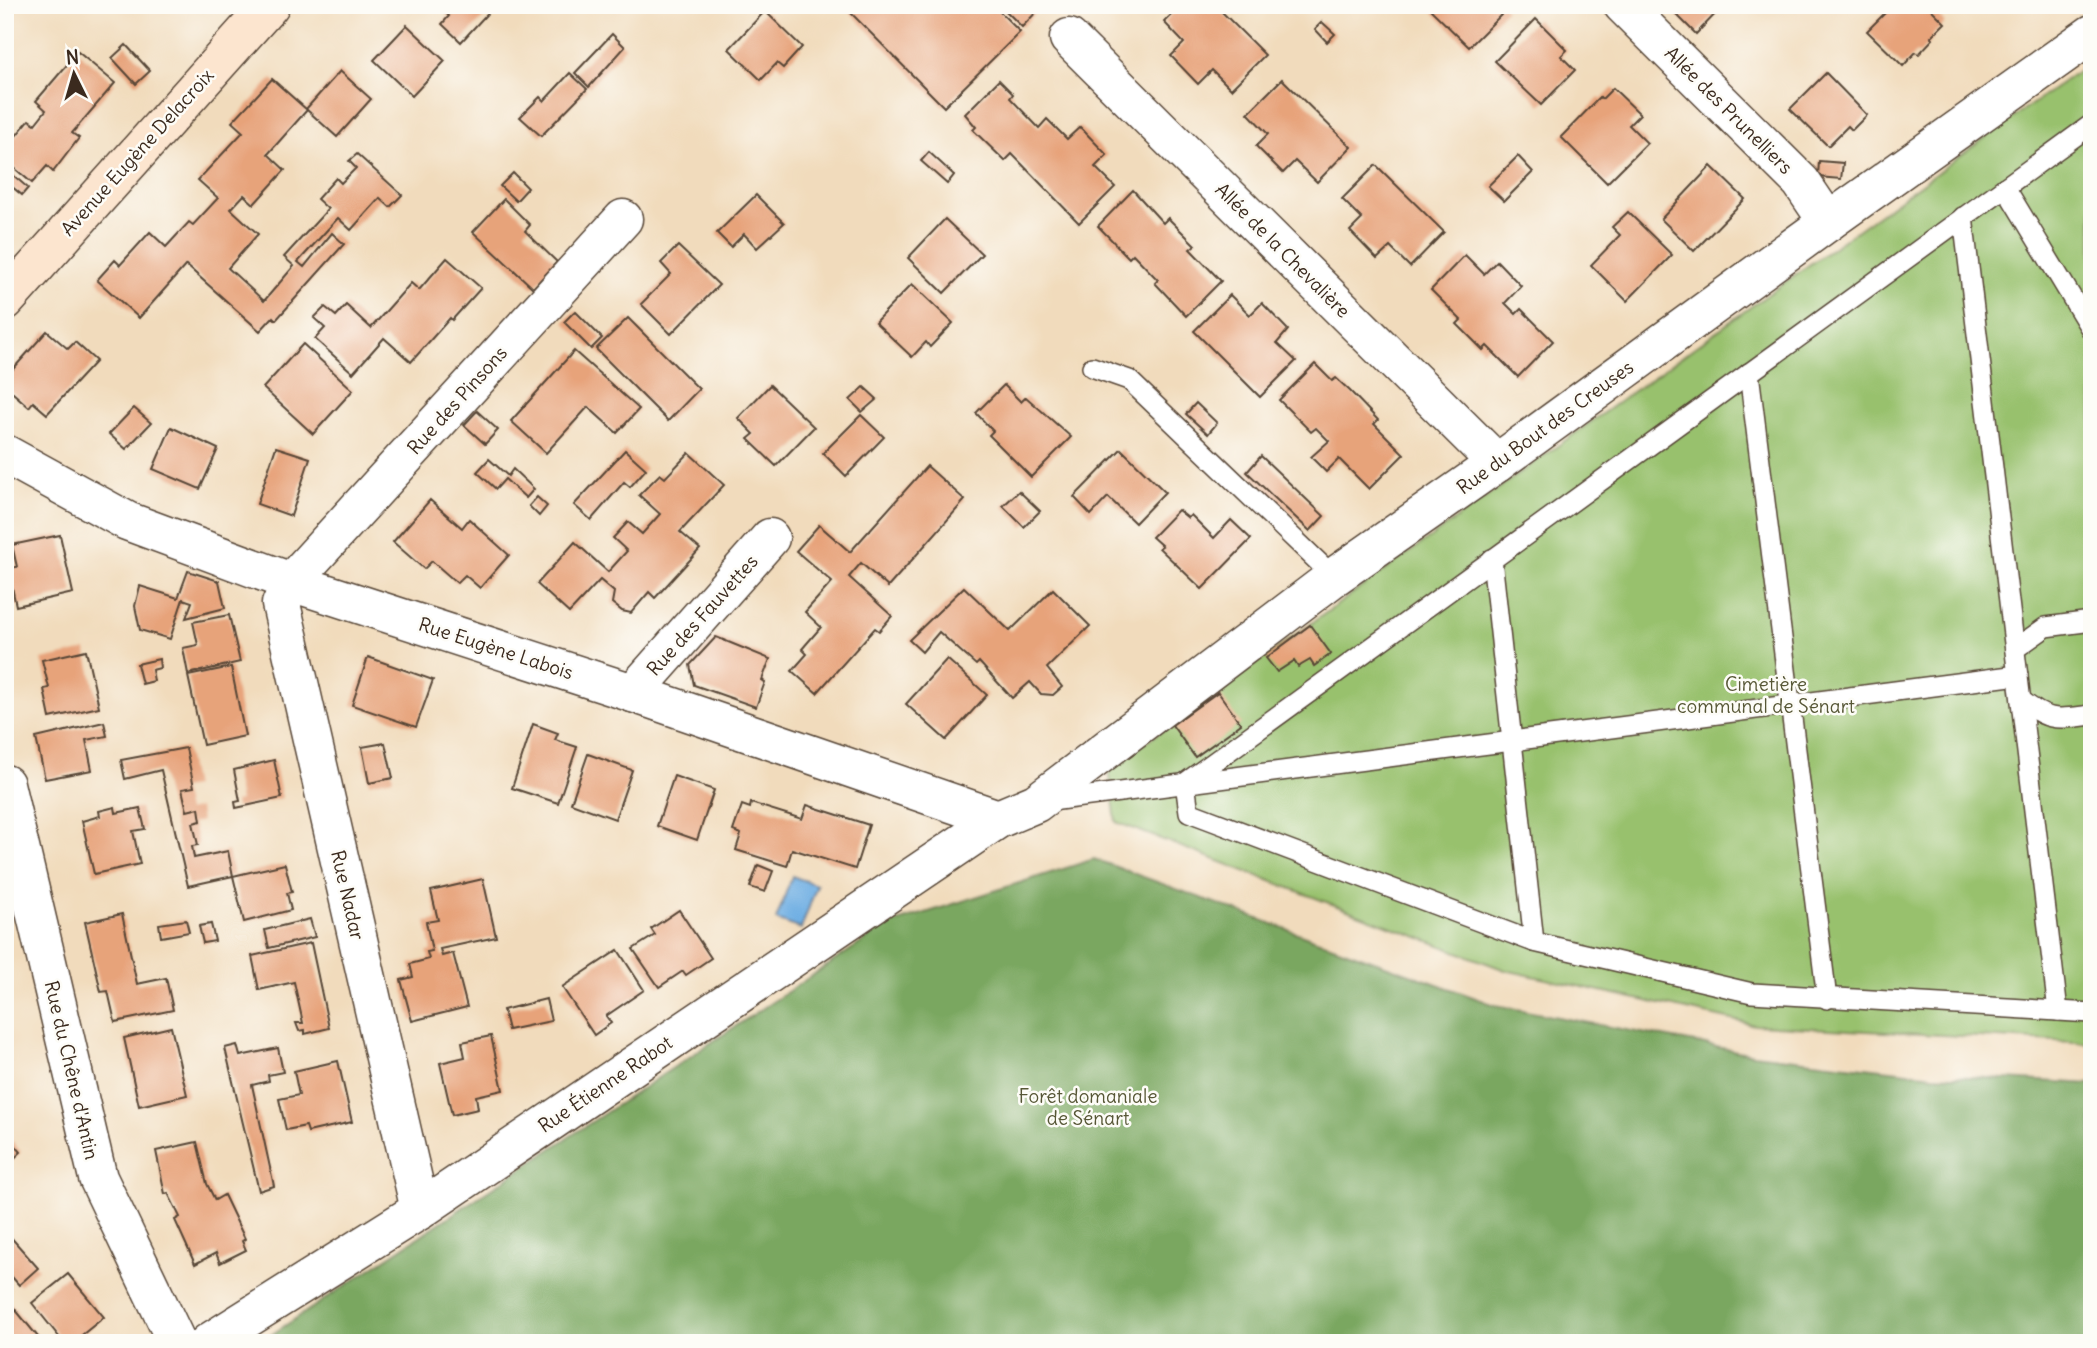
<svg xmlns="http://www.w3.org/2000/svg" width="2097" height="1348" viewBox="0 0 2097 1348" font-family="Delius,sans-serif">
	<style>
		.green { fill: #98c16d; stroke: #6a7646; stroke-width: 2 }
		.forest { fill: #7aa760; stroke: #5a683f; stroke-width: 2 }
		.water { fill: #6fafe3; stroke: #556c80; stroke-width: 2 }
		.building { fill: #e7a37a }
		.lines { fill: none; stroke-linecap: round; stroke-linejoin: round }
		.lane-casing { stroke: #564536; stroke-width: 22 }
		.street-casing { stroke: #564536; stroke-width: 41 }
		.secondary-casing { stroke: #564536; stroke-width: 41 }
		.lane { stroke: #fff; stroke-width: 19 }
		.street { stroke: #fff; stroke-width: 38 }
		.secondary { stroke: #fce5cf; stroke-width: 38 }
		.labels { text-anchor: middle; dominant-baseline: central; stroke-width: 5; stroke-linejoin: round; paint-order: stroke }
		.street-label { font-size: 19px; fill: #3b2a1e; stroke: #fdfcf7 }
		.park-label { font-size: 19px; fill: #575736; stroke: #fdfcf7 }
	</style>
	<rect width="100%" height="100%" fill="#fdfcf7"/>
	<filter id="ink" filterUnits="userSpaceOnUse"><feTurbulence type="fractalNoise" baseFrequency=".0143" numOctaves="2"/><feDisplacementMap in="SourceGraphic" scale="14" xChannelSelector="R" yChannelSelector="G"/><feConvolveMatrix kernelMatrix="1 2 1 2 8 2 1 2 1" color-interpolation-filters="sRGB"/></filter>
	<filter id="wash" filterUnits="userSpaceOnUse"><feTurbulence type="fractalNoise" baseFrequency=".00686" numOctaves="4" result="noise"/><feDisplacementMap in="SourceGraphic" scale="28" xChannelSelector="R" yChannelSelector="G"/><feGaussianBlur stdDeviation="1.57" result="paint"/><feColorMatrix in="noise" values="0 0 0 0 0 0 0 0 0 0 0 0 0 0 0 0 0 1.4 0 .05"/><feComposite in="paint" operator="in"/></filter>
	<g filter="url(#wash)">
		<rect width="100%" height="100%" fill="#f1dbbc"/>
		<path class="green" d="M2092,61V1043L1755,1025L1505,970L1116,822L1109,769Z"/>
		<path class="forest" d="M1094,859L1495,1005L1753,1054L1934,1075L2092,1084V1343H259L888,925Z"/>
		<path class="water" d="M792,876L817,885L801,929L776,920Z"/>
		<g id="blocks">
			<g class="building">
				<path d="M437,5H495L461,42L442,24L449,16Z"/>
				<path d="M849,5H993L1020,32L944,107L846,8Z"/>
				<path d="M1000,5H1043L1022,27Z"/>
				<path d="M1181,5H1215L1265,55L1231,89L1212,70L1198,84L1171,56L1184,43L1164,22Z"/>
				<path d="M1435,5H1502L1506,10L1469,47L1431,10Z"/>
				<path d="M1667,5H1724L1696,34Z"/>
				<path d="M1893,5H1927L1945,23L1931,37L1933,39L1919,54L1916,52L1903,66L1867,31Z"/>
				<path d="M765,11L802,47L783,68L777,63L761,80L729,49Z"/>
				<path d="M1536,19L1567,50L1561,56L1575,70L1541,105L1495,61Z"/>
				<path d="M1322,22L1335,34L1327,42L1315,29Z"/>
				<path d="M407,25L445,61L412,96L374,60Z"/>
				<path d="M612,34L625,47L589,87L575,73Z"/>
				<path d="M126,45L150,71L136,84L112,58Z"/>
				<path d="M78,52L115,83L72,133L79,138L53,172L47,166L32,183L5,160V149L29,120L35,124L46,110L36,101Z"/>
				<path d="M340,71L371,99L337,137L307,110L268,154L285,170L254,204L244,195L231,209L258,234L228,268L264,301L294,266L284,257L328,209L317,199L336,178L341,183L356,168L349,161L357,154L402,195L390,207L380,198L351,230L338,218L298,262L304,267L332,233L344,244L276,320L273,317L260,331L186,265L139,318L97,280L115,260L120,265L150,232L166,247L189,222L193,225L218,198L198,180L243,132L232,122L272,79L306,109Z"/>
				<path d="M570,73L587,89L541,136L520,117L540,97L544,101Z"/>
				<path d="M1826,73L1867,115L1852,130L1848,126L1828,146L1790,109Z"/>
				<path d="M1282,79L1351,147L1317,182L1295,161L1283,173L1256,146L1268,134L1248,113Z"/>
				<path d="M999,80L1013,94L1010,98L1039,128L1047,119L1067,139L1080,127L1107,155L1095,167L1115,187L1079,223L1012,154L1005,161L973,130L976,127L965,114Z"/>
				<path d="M1613,88L1640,114L1629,125L1647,143L1607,183L1561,137L1600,97L1602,99Z"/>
				<path d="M929,152L954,175L947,184L921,161Z"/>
				<path d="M1518,156L1533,172L1504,201L1488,186Z"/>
				<path d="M1819,161L1843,163L1841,179L1818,177Z"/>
				<path d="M1376,165L1444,232L1410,267L1390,247L1377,259L1350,231L1362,219L1342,199Z"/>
				<path d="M1711,166L1745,199L1694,251L1661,219Z"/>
				<path d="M5,168L28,188L22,195L5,181Z"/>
				<path d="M513,173L528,188L516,201L500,186Z"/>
				<path d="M1133,190L1163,223L1168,218L1195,245L1190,249L1221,281L1186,316L1155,283L1158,280L1133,254L1129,258L1098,226Z"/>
				<path d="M756,195L784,223L757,248L744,234L731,247L717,233Z"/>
				<path d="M504,199L530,225L525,231L557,262L533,288L473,232Z"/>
				<path d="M1628,212L1672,255L1627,301L1591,265L1620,235L1612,227Z"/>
				<path d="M945,219L982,254L944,293L908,258Z"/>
				<path d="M678,246L719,285L671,334L641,304L671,274L661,263Z"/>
				<path d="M1465,255L1484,274L1497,261L1521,286L1505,303L1516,314L1521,309L1553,341L1518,377L1487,346L1483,350L1457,324L1461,320L1431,290Z"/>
				<path d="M447,258L481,288L452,320L450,318L411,362L384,338L353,373L315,339L325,328L314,318L325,307L336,316L346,305L371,328L411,283L419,290Z"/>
				<path d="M912,284L953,323L930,347L926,342L912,357L875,322Z"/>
				<path d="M1230,295L1250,315L1262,303L1288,330L1277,343L1296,361L1260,397L1194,331Z"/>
				<path d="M575,311L602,338L591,349L564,322Z"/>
				<path d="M628,318L699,389L668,421L596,349Z"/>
				<path d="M47,331L68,349L75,342L96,361L47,414L33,402L29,407L5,386V378Z"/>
				<path d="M303,344L353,390L313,434L263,388Z"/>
				<path d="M574,351L639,409L617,433L588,407L546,453L511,421Z"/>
				<path d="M1315,364L1332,381L1336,378L1350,391L1378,420L1374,424L1404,454L1369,489L1339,459L1326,472L1311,457L1329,441L1316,428L1311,432L1279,400Z"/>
				<path d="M770,385L814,427L776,466L748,439L754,434L738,418Z"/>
				<path d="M1004,385L1021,402L1026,397L1071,437L1031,477L989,435L993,431L976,413Z"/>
				<path d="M864,387L877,399L862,412L850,400Z"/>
				<path d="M1196,403L1217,423L1208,434L1186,414Z"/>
				<path d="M134,408L151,423L126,449L109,434Z"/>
				<path d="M477,411L498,430L485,444L464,425Z"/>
				<path d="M861,415L884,437L846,476L823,453Z"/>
				<path d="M171,427L218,449L200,489L153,469Z"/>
				<path d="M276,447L310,458L291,516L257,504Z"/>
				<path d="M1121,449L1165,492L1135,523L1108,497L1091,515L1074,497Z"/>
				<path d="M625,450L646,469L630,487L624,482L591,520L574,505Z"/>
				<path d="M689,453L724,485L680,532L700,549L655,598L649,592L631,613L622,611L612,603L614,592L600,580L569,613L537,584L575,542L608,572L627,551L613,538L628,522L642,534L660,514L639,495L660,474L665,478Z"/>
				<path d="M1261,456L1324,516L1310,531L1247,472Z"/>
				<path d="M489,459L508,476L513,469L534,489L526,498L505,479L496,489L477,472Z"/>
				<path d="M927,466L965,500L888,587L861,563L849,577L892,616L879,631L875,628L817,693L792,671L807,654L802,649L821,627L805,612L832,582L796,551L819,525L850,552Z"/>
				<path d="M1019,491L1040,511L1024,527L1003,506Z"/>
				<path d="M537,497L547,506L539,516L529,506Z"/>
				<path d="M430,500L462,528L469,519L509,555L480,588L465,575L457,583L432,561L424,569L393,542Z"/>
				<path d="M1178,510L1188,518L1191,515L1214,538L1231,520L1251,539L1202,589L1159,548L1162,546L1152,537Z"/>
				<path d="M60,535L73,593L16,606L8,568L17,567L12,545Z"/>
				<path d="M188,571L219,581L225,608L186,618L192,602L183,599L170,639L140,630L135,606L140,586L178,598Z"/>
				<path d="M964,587L1010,631L1053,589L1090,626L1047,668L1062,687L1053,695L1041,694L1030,682L1012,698L979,662L976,665L939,632L922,652L909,640Z"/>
				<path d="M229,615L240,662L188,674L183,648L198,645L193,622Z"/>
				<path d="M1310,625L1331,654L1314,666L1310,660L1298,667L1294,661L1277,672L1266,658Z"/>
				<path d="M716,637L770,659L762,680L765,682L756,707L694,685L690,665Z"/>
				<path d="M86,650L99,707L50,718L44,689L49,688L42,660Z"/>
				<path d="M368,657L433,680L416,727L352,705Z"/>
				<path d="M159,659L160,668L152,670L154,681L142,684L137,664Z"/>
				<path d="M947,659L987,695L946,740L906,704Z"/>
				<path d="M231,667L245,736L203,745L188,676Z"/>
				<path d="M1218,692L1241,724L1195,757L1172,725Z"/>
				<path d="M104,722L107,736L86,740L92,770L45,779L36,738Z"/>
				<path d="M533,724L558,733L555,740L577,747L558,803L512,788Z"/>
				<path d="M385,743L393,778L369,783L362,747Z"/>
				<path d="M186,748L194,787L182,789L187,811L199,808L201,821L193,823L198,845L192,846L194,858L228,851L233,876L188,886L161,770L125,779L121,760Z"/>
				<path d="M588,754L632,770L615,819L571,803Z"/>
				<path d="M274,760L282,798L236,808L235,802L240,801L234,770Z"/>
				<path d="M674,776L714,790L697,840L657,826Z"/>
				<path d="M751,803L802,819L807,805L869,825L855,869L792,849L787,866L736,850L741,834L733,831L742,805L750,808Z"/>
				<path d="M115,807L116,813L140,808L145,829L133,831L140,864L94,874L82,821L100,816L99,811Z"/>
				<path d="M285,864L292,892L287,893L291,910L244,922L233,876Z"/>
				<path d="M758,865L773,871L765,892L750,887Z"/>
				<path d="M483,879L496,937L440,949L442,956L453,953L467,1007L412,1021L401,980L413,977L410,964L429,959L427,952L432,951L426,922L438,920L431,891Z"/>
				<path d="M679,910L711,958L686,975L683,971L659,987L633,949L655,935L651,929Z"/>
				<path d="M122,914L137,984L166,978L173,1010L115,1022L108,991L101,992L85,922Z"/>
				<path d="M310,919L315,937L269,948L265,930Z"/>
				<path d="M186,920L189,932L161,937L159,924Z"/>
				<path d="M211,924L215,941L203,943L199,926Z"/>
				<path d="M311,943L329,1028L305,1034V1030L299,1031L296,1023H303L294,982L259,990L252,956Z"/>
				<path d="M618,950L644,990L606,1016L611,1023L594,1035L562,987Z"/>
				<path d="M546,999L551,1021L508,1030L503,1010Z"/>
				<path d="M171,1027L187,1095L139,1106L124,1038Z"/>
				<path d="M491,1036L503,1090L476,1096L478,1109L452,1115L440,1063L465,1057L462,1042Z"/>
				<path d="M237,1045L240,1056L278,1048L283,1072L268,1075L269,1081L252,1085L274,1186L259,1191L225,1048Z"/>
				<path d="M338,1061L352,1122L308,1132L306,1126L286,1130L279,1099L299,1095L294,1071Z"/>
				<path d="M5,1139L7,1141L10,1139L21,1152L9,1163L5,1159Z"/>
				<path d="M197,1142L207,1184L215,1200L224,1195L245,1239L242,1241L246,1250L220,1263L216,1253L195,1264L175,1220L180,1217L168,1193L165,1194L156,1151Z"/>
				<path d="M8,1234L38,1268L19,1285L5,1269V1237Z"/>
				<path d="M68,1274L104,1317L72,1343H64L32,1303Z"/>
				<path d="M5,1297L43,1343H5Z"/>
			</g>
		</g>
	</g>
	<g filter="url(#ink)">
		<use href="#blocks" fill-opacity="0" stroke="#564536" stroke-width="2"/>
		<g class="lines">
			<g class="lane-casing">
				<g id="lane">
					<path d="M2092,124L1185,783L1189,812L1534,942L1752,993L2092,1013"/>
					<path d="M2005,187L2092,331"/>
					<path d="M1963,217L2058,1011"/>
					<path d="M1092,367L1129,380L1334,577"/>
					<path d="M1749,373L1827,999"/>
					<path d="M1492,559L1534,942"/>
					<path d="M2015,649L2046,627L2092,621"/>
					<path d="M2021,700C2050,723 2057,719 2092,715"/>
					<path d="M1051,801L2018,675"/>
				</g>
			</g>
			<g class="street-casing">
				<g id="street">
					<path d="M1623,5L1801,182L1828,222"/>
					<path d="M1069,38L1497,463"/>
					<path d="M5,454L127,521L291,582L633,693L998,819"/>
					<path d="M633,693L770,538"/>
					<path d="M5,784L98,1178L177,1343"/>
					<path d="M420,1210L281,604L291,582L623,219"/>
					<path d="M208,1343L420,1210L998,819L1036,803L1334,577L1497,463L1828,222L2092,34"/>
				</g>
			</g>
			<g class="secondary-casing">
				<path id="secondary" d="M5,301L270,5"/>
			</g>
			<use href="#lane" class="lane"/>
			<use href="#street" class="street"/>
			<use href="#secondary" class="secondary"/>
		</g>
	</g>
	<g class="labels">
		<g class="street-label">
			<text transform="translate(1729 110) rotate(45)">Allée des Prunelliers</text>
			<text transform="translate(137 152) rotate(-48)">Avenue Eugène Delacroix</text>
			<text transform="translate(1283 250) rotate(45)">Allée de la Chevalière</text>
			<text transform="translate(457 400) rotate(-48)">Rue des Pinsons</text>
			<text transform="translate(1545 427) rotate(-36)">Rue du Bout des Creuses</text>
			<text transform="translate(702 615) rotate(-48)">Rue des Fauvettes</text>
			<text transform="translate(496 648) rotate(18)">Rue Eugène Labois</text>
			<text transform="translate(348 895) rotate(77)">Rue Nadar</text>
			<text transform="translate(72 1070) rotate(77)">Rue du Chêne d'Antin</text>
			<text transform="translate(605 1084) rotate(-34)">Rue Étienne Rabot</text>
		</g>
		<g class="park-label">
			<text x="1766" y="684">Cimetière<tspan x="1766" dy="22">communal de Sénart</tspan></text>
			<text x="1088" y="1096">Forêt domaniale<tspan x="1088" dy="22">de Sénart</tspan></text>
		</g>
	</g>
	<rect width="2097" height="1348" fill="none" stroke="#fdfcf7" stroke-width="28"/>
	<g transform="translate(74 74) rotate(355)" stroke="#fdfcf7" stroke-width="5" paint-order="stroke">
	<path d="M0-5L12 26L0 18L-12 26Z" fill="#3b2a1e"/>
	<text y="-10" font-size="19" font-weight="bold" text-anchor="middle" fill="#3b2a1e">N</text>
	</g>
</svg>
